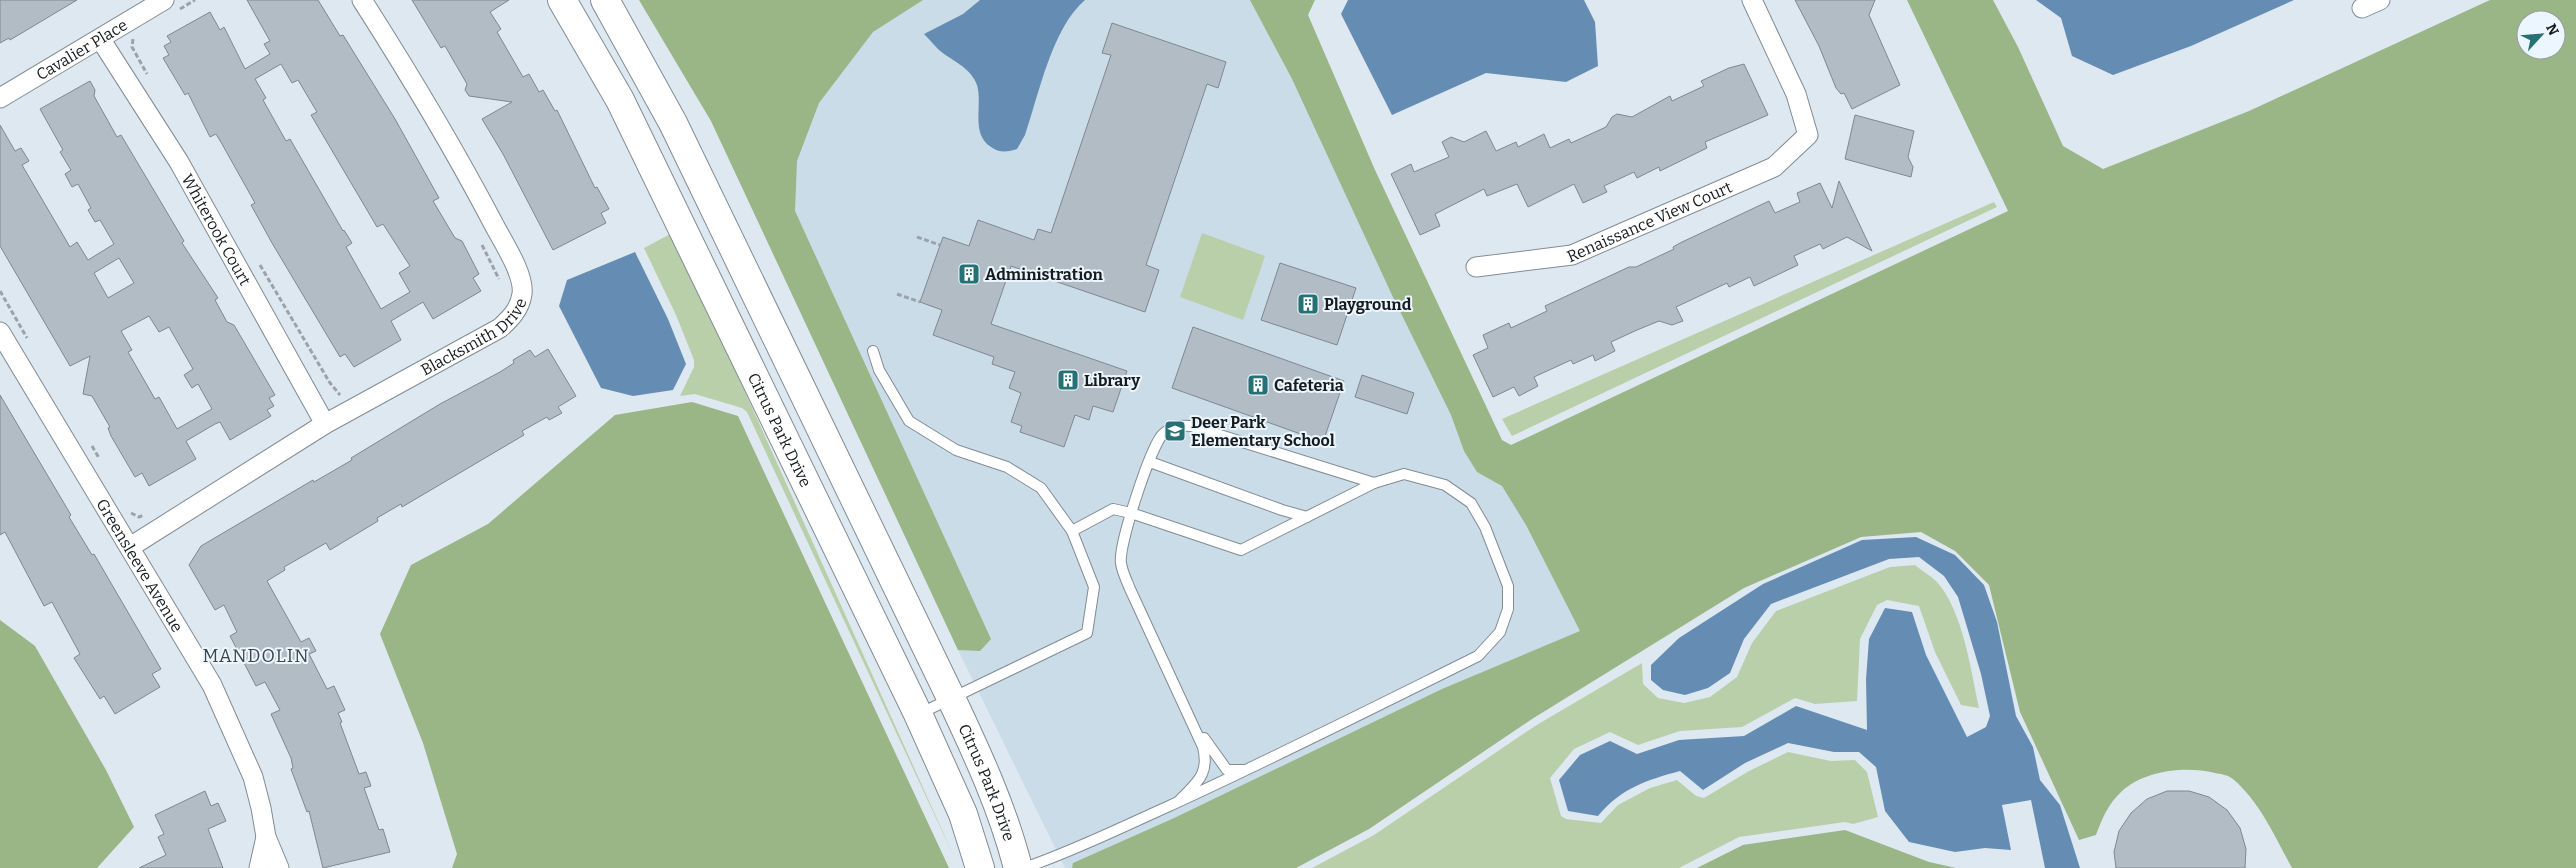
<svg xmlns="http://www.w3.org/2000/svg" width="2576" height="868" viewBox="0 0 2576 868" font-family="Bitter,serif">
	<style>
		.built { fill: #cbdce9 }
		.green { fill: #b9cfaa }
		.forest { fill: #9ab586; fill-rule: evenodd }
		.water { fill: #658db3 }
		.building { fill: #b2bcc4; stroke: #7f8890; fill-rule: evenodd }
		.lines { fill: none; stroke-linecap: round; stroke-linejoin: round }
		.lane-casing { stroke: #828c93; stroke-width: 12 }
		.street-casing { stroke: #828c93; stroke-width: 21 }
		.secondary-casing { stroke: #828c93; stroke-width: 30 }
		.path { stroke: #9ba3aa; stroke-width: 3; stroke-dasharray: 5 2.5; stroke-linecap: butt }
		.lane { stroke: #fff; stroke-width: 10 }
		.street { stroke: #fff; stroke-width: 19 }
		.secondary { stroke: #fff; stroke-width: 28 }
		.labels { text-anchor: middle; dominant-baseline: central; stroke-width: 4; stroke-linejoin: round; paint-order: stroke }
		.street-label { font-size: 16px; fill: #171b1e; stroke: #ecf6fe }
		.poi-label { font-size: 16px; font-weight: bold; fill: #171b1e; stroke: #ecf6fe; text-anchor: start }
		.neighbourhood-label { font-size: 18px; letter-spacing: 1px; fill: #3d454c; stroke: #ecf6fe }
	</style>
	<rect width="100%" height="100%" fill="#dee8f1"/>
	<path class="built" d="M767,0H1286L1590,630L1088,868H1065L958,650L711,121L670,52Z"/>
	<g class="green">
		<path d="M1994,202L1997,207L1512,436L1502,419Z"/>
		<path d="M672,233L701,294L956,861L747,412L742,408L695,394L680,396L694,367V360L676,315L644,248Z"/>
		<path d="M1202,233L1265,256L1243,320L1180,297Z"/>
		<path d="M1915,565C1922,571 1931,576 1937,582C1963,611 1971,671 1979,708L1961,705L1935,652L1919,606L1887,600L1877,605L1860,639L1857,701L1815,704L1795,698L1742,727L1680,731L1638,745L1610,732L1574,749L1550,778L1561,816L1566,819L1601,823L1618,805L1650,788L1677,780L1696,796L1704,798L1749,771L1788,752L1831,761L1855,760L1867,772L1878,817L1853,824L1845,822L1739,837L1679,868H1312L1374,835L1535,726L1642,663L1643,684L1658,698L1684,703L1710,697L1737,677L1752,643L1776,611L1890,567Z"/>
	</g>
	<g class="forest">
		<path d="M639,0H923L873,32L819,103L797,161L795,211L991,639L980,651L958,650L711,121Z"/>
		<path d="M1250,0H1315L1308,15L1375,170L1502,440L1511,445L2008,211L1907,0H1993L2018,47L2063,146L2103,169L2249,111L2490,0H2576V868H2292C2275,837 2260,802 2233,779C2228,775 2221,774 2215,773C2185,766 2145,770 2121,792C2108,804 2102,819 2096,835L2079,840L2020,712L1989,585L1955,551L1921,532L1861,537L1744,588L1532,719L1369,829L1296,868H1072L1073,863L1172,819L1442,689L1580,631L1526,525L1502,486L1477,472L1464,451L1451,415L1392,295L1292,79ZM2526,20H2556V50H2526Z"/>
		<path d="M692,402L738,416L949,868H452L457,854L423,743L380,634L411,565L488,524L615,415Z"/>
		<path d="M0,620L35,646L106,770L134,827L97,868H0Z"/>
		<path d="M1845,830L1929,862L1956,868H1697L1743,845Z"/>
	</g>
	<g class="water">
		<path d="M980,0H1085C1052,28 1039,94 1025,135L1017,149C1008,152 999,153 991,147C970,133 983,106 977,85C970,66 951,61 938,49C933,44 929,39 924,34L963,14Z"/>
		<path d="M1348,0H1584L1595,22L1598,66L1566,82L1486,73L1392,115L1341,14Z"/>
		<path d="M2036,0H2294L2191,46L2113,75L2072,56L2061,18Z"/>
		<path d="M635,252L668,319L686,364L673,390L633,396L601,388L559,306L567,280Z"/>
		<path d="M1916,537L1955,555L1984,585L1997,622L2016,716L2033,747L2040,780L2060,805L2080,868H2045L2031,800L2002,805L2011,850L1985,848L1955,852L1909,842L1885,811L1876,767L1859,752H1834L1788,743L1745,763L1703,790L1680,771C1647,780 1621,788 1598,816L1568,811L1559,780L1580,755L1610,741L1637,754L1679,740L1744,736L1796,706L1867,730L1866,679L1869,639L1885,608L1912,612L1926,655L1967,737L1986,727L1990,716L1981,674L1958,597L1944,576L1919,557L1889,559L1771,604L1744,639L1730,673L1708,688L1685,695L1663,690L1651,680V665L1679,638L1763,584L1862,540Z"/>
	</g>
	<g class="building">
		<path d="M0,0H77L10,40L9,38L0,43Z"/>
		<path d="M247,0H318L340,36L343,35L395,119L439,198L433,201L455,238L462,241L479,274L473,278L481,291L433,319L423,302L396,318L391,321L401,340L354,367L345,354L340,357L272,243L251,205L255,203L222,144L216,134L210,137L188,93L185,95L163,58L169,55L164,46L171,42L167,36L210,12L220,30L224,27L245,69L270,54L264,44L270,41ZM281,64L292,83L298,80L317,112L311,115L377,227L383,224L410,266L399,273L410,292L381,309L346,247L352,243L344,230L343,231L290,139L286,141L263,100L266,98L255,79Z"/>
		<path d="M412,0H509L490,12L501,29L497,32L523,77L529,74L539,92L543,90L555,111L557,110L595,188L597,187L609,209L601,213L606,223L553,250L503,154L482,119L512,102L469,96L465,90L467,84L445,46L441,48Z"/>
		<path d="M1795,0H1875L1869,15L1900,85L1852,109L1844,93L1841,94L1836,88L1819,46Z"/>
		<path d="M1112,23L1226,62L1218,88L1207,84L1146,265L1159,270L1145,312L1011,266L991,324L1127,371L1113,412L1093,406L1089,420L1075,415L1064,447L1020,432L1022,426L1011,422L1021,393L1009,388L1015,372L992,364L994,357L933,335L942,310L920,302L943,237L969,246L978,220L1034,240L1038,229L1051,233L1111,55L1102,53Z"/>
		<path d="M1744,64L1768,115L1705,142L1707,148L1660,171L1659,167L1637,178L1634,172L1604,186L1607,192L1583,203L1574,184L1528,207L1517,184L1487,196L1484,189L1435,214L1440,226L1420,235L1391,174L1411,164L1414,172L1449,157L1442,142L1451,137L1464,142L1486,131L1496,151L1516,142L1518,147L1544,134L1550,148L1569,139L1571,143L1606,127L1612,117L1617,114L1632,117L1670,96L1672,101L1704,86L1701,81L1729,68Z"/>
		<path d="M90,81L95,90L94,96L117,137L121,135L184,241L182,243L218,298L215,300L227,322L234,325L275,395L269,398L274,406L267,410L271,416L230,440L220,422L215,424L186,441L196,459L149,486L142,473L135,477L111,436L108,428L110,427L92,396L83,394L90,356L70,366L0,246V125L15,151L21,148L29,161L22,165L70,247L77,242L88,260L114,244L100,220L95,222L88,210L91,208L78,184L72,187L65,174L71,170L60,152L63,150L40,109ZM119,258L134,283L108,298L94,273ZM149,316L159,332L169,327L193,369L184,375L192,388L198,384L212,409L177,429L159,397L155,399L128,352L132,350L121,331Z"/>
		<path d="M1855,115L1914,131L1908,157L1913,167L1911,177L1845,159Z"/>
		<path d="M1839,181L1872,251L1847,237L1823,249L1820,244L1794,256L1798,265L1754,286L1750,277L1729,287L1727,283L1676,307L1683,321L1672,325L1659,321L1637,330L1611,342L1615,351L1595,361L1593,355L1573,364L1571,360L1534,377L1538,386L1519,396L1514,387L1493,397L1473,355L1488,348L1483,335L1509,323L1511,328L1547,311L1545,306L1629,267H1636L1674,249L1673,247L1680,243L1769,201L1775,213L1800,202L1797,193L1820,183L1832,208Z"/>
		<path d="M1280,263L1356,288L1337,345L1261,320Z"/>
		<path d="M1193,327L1344,381L1323,442L1172,388Z"/>
		<path d="M548,349L576,396L558,407L562,413L549,420L547,417L522,431L524,435L402,507L401,504L377,518L378,521L330,550L326,543L284,567L285,570L267,581L301,642L309,638L316,651L309,654L327,689L334,686L345,710L338,713L342,722L340,723L359,774L366,772L371,786L364,788L379,830L383,829L390,852L323,868L309,811L307,812L291,769L293,768L291,758L271,714L280,710L265,682L256,686L230,636L237,632L224,605L215,610L189,565L201,546L313,480L314,482L352,460L351,458L440,404L500,372L514,363L513,360L530,350L535,357Z"/>
		<path d="M1362,375L1414,393L1407,414L1355,397Z"/>
		<path d="M0,395L71,515L69,517L92,555L94,554L161,669L152,674L160,687L115,714L104,696L100,699L74,658L80,654L52,602L44,606L5,532L0,535Z"/>
		<path d="M205,791L211,806L218,803L226,821L208,829L223,868H139L166,855L158,837L164,834L155,815Z"/>
		<path d="M2167,791H2189L2209,797L2227,810L2240,828L2246,849L2245,868H2116L2114,852L2119,831L2131,813L2147,799Z"/>
	</g>
	<g class="lines">
		<g class="lane-casing">
			<g id="lane">
				<path d="M873,351L879,370L909,421L956,450L1007,467L1041,488L1072,531L1094,587L1087,633L919,714"/>
				<path d="M1150,462L1282,510L1307,517"/>
				<path d="M1072,531L1113,509L1131,513L1241,550L1374,483"/>
				<path d="M1204,738L1227,770H1243"/>
				<path d="M1024,868C1074,851 1120,828 1167,807C1272,759 1375,707 1478,656L1500,632L1508,609V586L1485,527L1471,503L1445,485L1404,474L1374,483L1191,426C1180,425 1172,426 1163,434C1151,445 1118,546 1121,563C1122,572 1127,581 1130,589L1203,747C1210,775 1196,783 1178,802"/>
			</g>
		</g>
		<g class="street-casing">
			<g id="street">
				<path d="M2362,8L2380,0"/>
				<path id="s1" d="M101,40L179,162L325,424"/>
				<path id="s2" d="M0,98L164,0"/>
				<path id="s3" d="M1476,267L1572,255L1774,167L1808,135L1796,94L1752,0"/>
				<path id="s4" d="M0,332L212,685L253,777L261,808L266,837L279,868"/>
				<path id="s5" d="M130,547L325,424L500,328C510,319 520,309 522,294C525,274 501,239 492,221C452,145 408,72 362,0"/>
				<path d="M259,868L266,837"/>
			</g>
		</g>
		<g class="secondary-casing">
			<g id="secondary">
				<path id="s6" d="M562,0L620,100L918,714L963,814L980,868"/>
				<path id="s7" d="M605,0L673,123L951,698C977,753 1003,809 1018,868"/>
			</g>
		</g>
		<g class="path">
			<path d="M180,9L195,0"/>
			<path d="M133,39L132,47L147,74"/>
			<path d="M917,237L940,245"/>
			<path d="M482,245L499,279"/>
			<path d="M260,265L330,383L340,395"/>
			<path d="M0,291L27,338"/>
			<path d="M897,294L920,302"/>
			<path d="M92,446L99,458"/>
			<path d="M131,513L139,517L144,515"/>
		</g>
		<use href="#lane" class="lane"/>
		<use href="#street" class="street"/>
		<use href="#secondary" class="secondary"/>
	</g>
	<defs>
		<g id="building-square" transform="scale(1.125)"><rect x="-9" y="-9" width="18" height="18" rx="4" fill="#277174" stroke="#ecf6fe"/><path d="M-4-6H4V6H1V3H-1V6H-4ZM-2.5-4.3h1.7v1.8h-1.7ZM.8-4.3h1.7v1.8H.8ZM-2.5-1h1.7V.8h-1.7ZM.8-1h1.7V.8H.8Z" fill="#fff"/></g>
		<g id="school-square" transform="scale(1.125)"><rect x="-9" y="-9" width="18" height="18" rx="4" fill="#277174" stroke="#ecf6fe"/><path d="M0-5L7-2L0 1L-7-2ZM-4 1L0 2.5L4 1V4Q0 6-4 4Z" fill="#fff"/></g>
	</defs>
	<g fill-rule="evenodd">
		<use href="#building-square" x="969" y="274"/>
		<use href="#building-square" x="1308" y="304"/>
		<use href="#building-square" x="1068" y="380"/>
		<use href="#building-square" x="1258" y="385"/>
		<use href="#school-square" x="1175" y="431"/>
	</g>
	<g class="labels">
		<g class="street-label">
			<text stroke="none"><textPath href="#s2" startOffset="95">Cavalier Place</textPath></text>
			<text stroke="none"><textPath href="#s3" startOffset="181">Renaissance View Court</textPath></text>
			<text stroke="none"><textPath href="#s1" startOffset="222">Whiterook Court</textPath></text>
			<text stroke="none"><textPath href="#s5" startOffset="404">Blacksmith Drive</textPath></text>
			<text stroke="none"><textPath href="#s6" startOffset="482">Citrus Park Drive</textPath></text>
			<text stroke="none"><textPath href="#s4" startOffset="272">Greensleeve Avenue</textPath></text>
			<text stroke="none"><textPath href="#s7" startOffset="871">Citrus Park Drive</textPath></text>
		</g>
		<g class="poi-label">
			<text x="985" y="274">Administration</text>
			<text x="1324" y="304">Playground</text>
			<text x="1084" y="380">Library</text>
			<text x="1274" y="385">Cafeteria</text>
			<text x="1191" y="422">Deer Park<tspan x="1191" dy="18">Elementary School</tspan></text>
		</g>
		<g class="neighbourhood-label">
			<text x="256" y="656">MANDOLIN</text>
		</g>
	</g>
	<g transform="translate(2541 35) rotate(64)"><circle r="24" fill="#ecf6fe" stroke="#979ea4"/>
	<path d="M0-4L9 19L0 12L-9 19Z" fill="#277174"/>
	<text y="-8" font-size="14" font-weight="bold" text-anchor="middle" fill="#171b1e">N</text>
	</g>
</svg>
